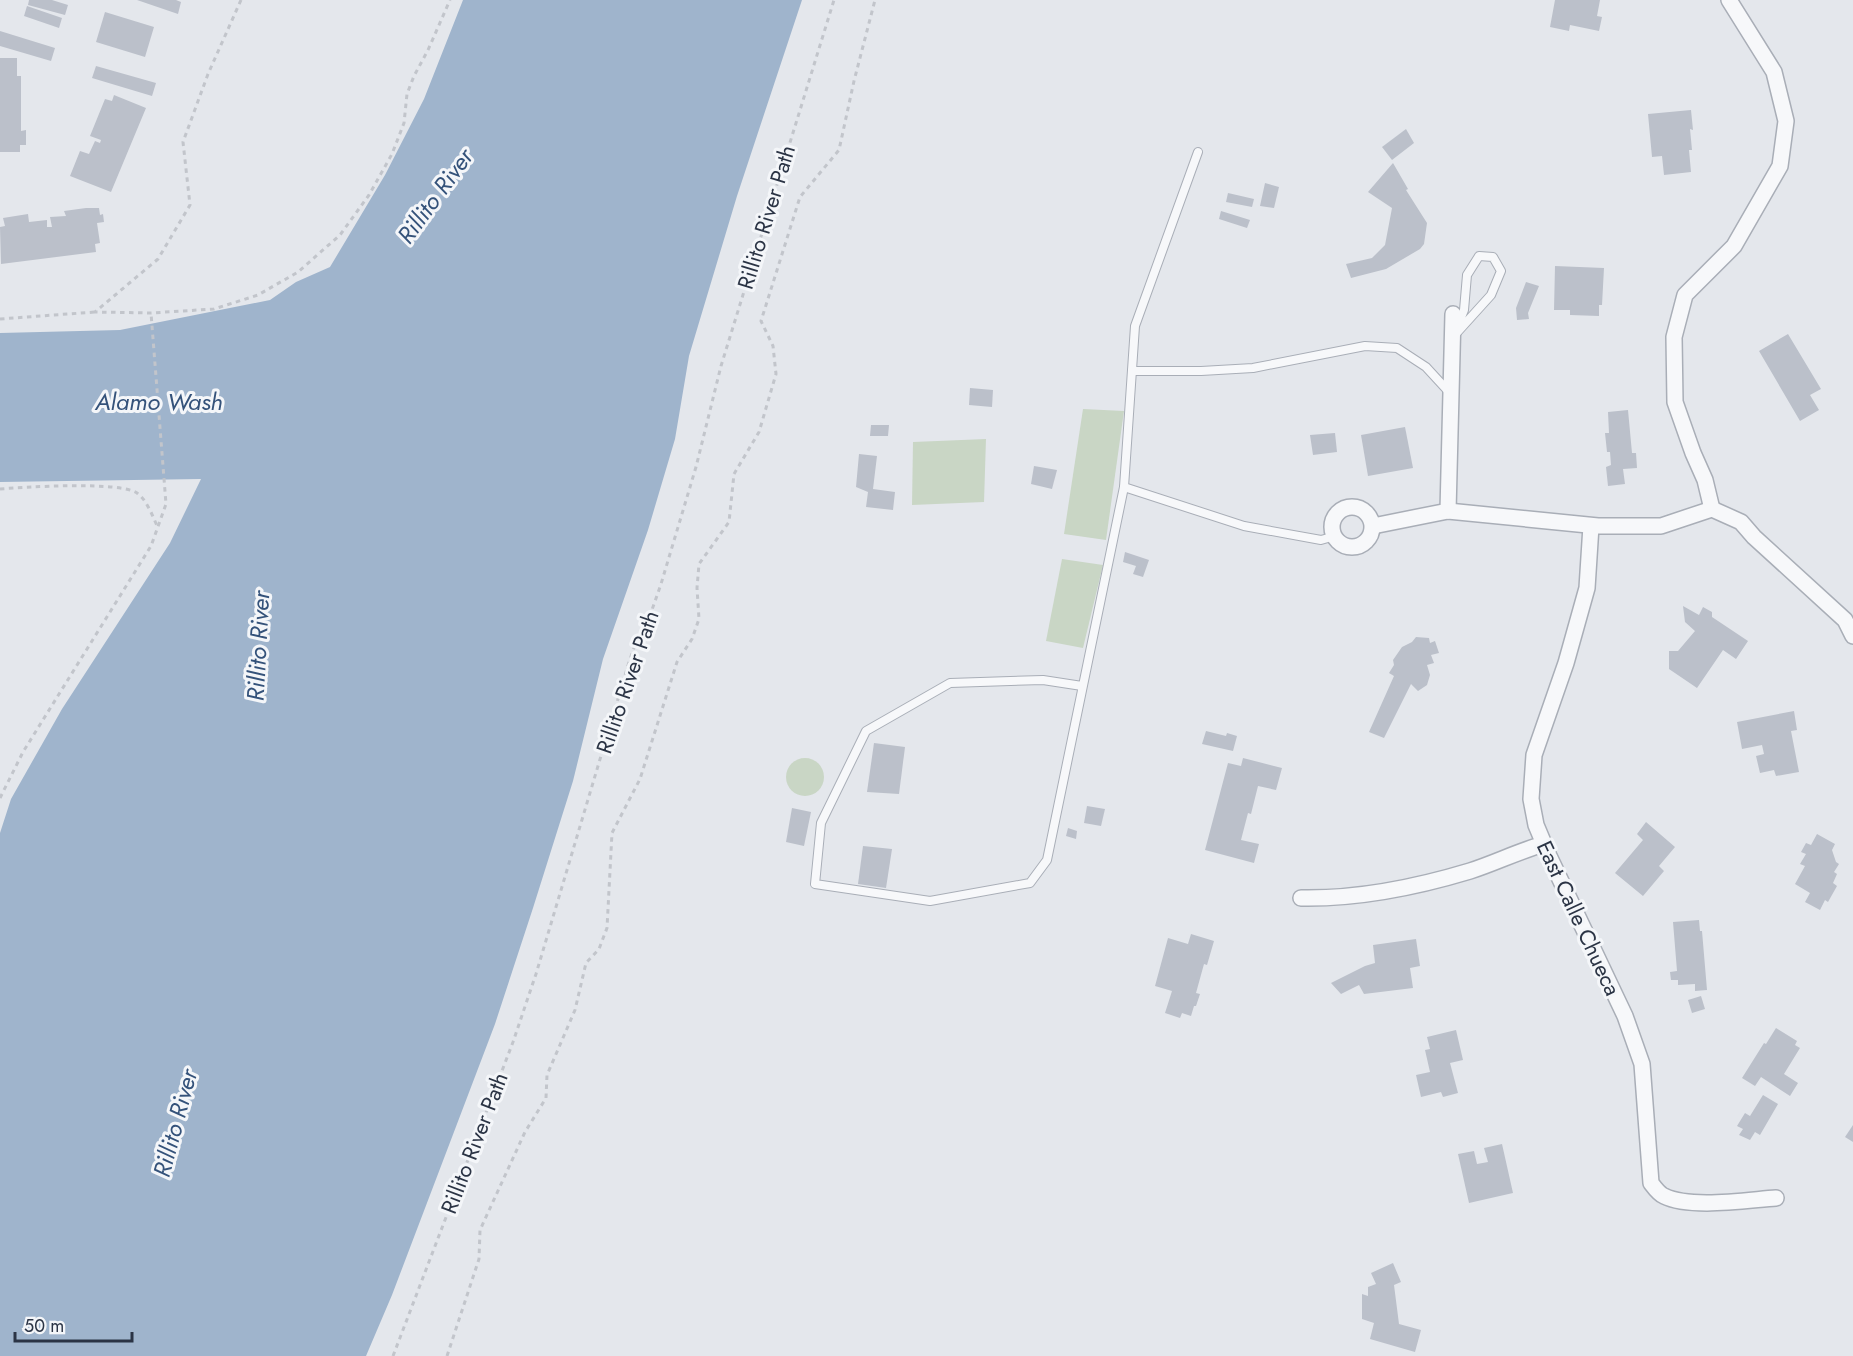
<svg xmlns="http://www.w3.org/2000/svg" width="1853" height="1356" viewBox="0 0 1853 1356" font-family="Jost,sans-serif">
	<style>
		.green { fill: #c9d6c5 }
		.water { fill: #9fb4cc }
		.building { fill: #bbc0ca }
		.lines { fill: none; stroke-linecap: round; stroke-linejoin: round }
		.lane-casing { stroke: #a9aeb7; stroke-width: 10 }
		.street-casing { stroke: #a9aeb7; stroke-width: 18 }
		.path { stroke: #c2c5cb; stroke-width: 3; stroke-dasharray: 4.5 4.5; stroke-linecap: butt }
		.lane { stroke: #f7f8fa; stroke-width: 8 }
		.street { stroke: #f7f8fa; stroke-width: 15 }
		.labels { text-anchor: middle; dominant-baseline: central; stroke-width: 6; stroke-linejoin: round; paint-order: stroke }
		.street-label { font-size: 22px; fill: #2b3445; stroke: #f4f6f9 }
		.water-label { font-size: 24px; font-style: italic; fill: #34527a; stroke: #f4f6f9 }
	</style>
	<rect width="100%" height="100%" fill="#e4e7ec"/>
	<g class="green">
		<path d="M1083,409L1124,411L1106,540L1064,534Z"/>
		<path d="M986,439L984,502L912,505L913,442Z"/>
		<path d="M1062,559L1103,565L1083,648L1046,641Z"/>
		<circle cx="805" cy="777" r="19"/>
	</g>
	<path class="water" d="M463,0H802L737,196L689,356L675,439L648,530L603,659L573,781L533,908L495,1024L392,1295L366,1356H0V833L11,799L62,709L170,543L201,479L0,482V333L120,330L270,300L296,282L330,267L385,175L424,99Z"/>
	<g class="building">
		<path d="M29,0H52L68,5L65,15L28,5Z"/>
		<path d="M137,0H176L181,2L178,14Z"/>
		<path d="M1555,0H1600L1597,16L1602,17L1599,31L1570,25L1569,31L1550,27Z"/>
		<path d="M27,6L62,18L59,28L24,16Z"/>
		<path d="M105,12L154,27L145,57L96,42Z"/>
		<path d="M0,31L55,48L51,61L0,46Z"/>
		<path d="M0,58H17V76H21V131L26,130V145H20V152H0Z"/>
		<path d="M96,66L156,83L152,96L92,78Z"/>
		<path d="M114,95L146,108L111,192L70,176L80,151L89,154L95,141L100,143L101,140L90,136L105,99L112,101Z"/>
		<path d="M1691,110L1693,130L1690,129L1692,150H1689L1691,172L1664,175L1662,156L1652,157L1648,114Z"/>
		<path d="M1406,129L1414,143L1392,160L1382,147Z"/>
		<path d="M1393,163L1408,189L1406,190L1427,223L1424,244L1420,249L1386,269L1351,278L1346,264L1372,258L1385,245L1392,208L1368,192Z"/>
		<path d="M1265,183L1279,187L1274,208L1260,206Z"/>
		<path d="M1228,193L1254,199L1252,207L1226,202Z"/>
		<path d="M86,208H99L100,215L103,214L104,222L97,223L100,243L95,244L96,252L1,264L0,227L5,226L3,218L28,214L29,222L47,220V227H52L50,217L66,216L64,211Z"/>
		<path d="M1221,211L1250,220L1247,228L1219,219Z"/>
		<path d="M1555,266L1604,268L1602,305H1599V316L1570,315V310H1554Z"/>
		<path d="M1526,282L1539,286L1528,313L1529,319L1517,320L1516,308Z"/>
		<path d="M1788,334L1821,389L1810,395L1819,410L1800,421L1759,351Z"/>
		<path d="M970,388L993,390L992,407L969,405Z"/>
		<path d="M1628,410L1632,453H1636L1637,468L1623,469L1625,484L1608,486L1606,467L1611,465L1610,452H1607L1605,433H1609L1608,412Z"/>
		<path d="M871,425H889L888,436H870Z"/>
		<path d="M1405,427L1413,468L1368,476L1361,435Z"/>
		<path d="M1335,433L1337,452L1313,455L1310,435Z"/>
		<path d="M859,454L877,456L873,489L895,492L893,510L866,507L868,492L856,487Z"/>
		<path d="M1034,466L1057,470L1052,489L1031,484Z"/>
		<path d="M1125,552L1149,560L1143,577L1133,574L1136,566L1123,562Z"/>
		<path d="M1683,606L1699,615L1703,607L1712,612V617L1748,641L1736,659L1723,650L1697,688L1669,669V651H1678L1695,631L1685,622Z"/>
		<path d="M1416,637L1429,638L1430,643L1435,641L1439,653L1431,655L1434,663L1427,665L1430,675L1427,685L1418,691L1411,684L1384,738L1369,732L1394,676L1389,673L1394,665L1393,660L1402,647L1412,642Z"/>
		<path d="M1794,711L1797,730L1791,731L1799,772L1776,776L1774,770L1760,773L1756,756L1764,754L1762,745L1742,749L1737,722Z"/>
		<path d="M1206,731L1226,736L1227,733L1237,736L1233,751L1202,744Z"/>
		<path d="M874,743L905,747L899,794L867,792Z"/>
		<path d="M1243,758L1282,768L1276,790L1258,786L1251,814L1248,813L1241,840L1259,844L1254,863L1205,850L1228,763L1241,766Z"/>
		<path d="M1087,806L1105,809L1101,826L1084,823Z"/>
		<path d="M792,808L811,812L804,846L786,842Z"/>
		<path d="M1646,822L1675,847L1659,866L1664,871L1643,896L1615,873L1643,840L1637,834Z"/>
		<path d="M1068,828L1077,831L1076,839L1066,836Z"/>
		<path d="M1817,834L1835,844L1832,850L1836,862L1839,864L1834,872L1837,874L1833,883L1837,886L1828,902L1825,900L1820,910L1805,902L1810,893L1795,884L1805,866L1800,864L1806,854L1801,852L1806,843L1811,845Z"/>
		<path d="M863,846L892,849L886,888L858,884Z"/>
		<path d="M1699,920L1700,931H1702L1707,990L1695,991V984L1678,985V980H1671L1670,972L1677,971L1673,922Z"/>
		<path d="M1191,934L1214,941L1207,965L1204,964L1196,993L1200,994L1196,1006H1194L1191,1016L1182,1013L1180,1018L1165,1013L1172,991L1155,986L1168,938L1188,944Z"/>
		<path d="M1416,939L1420,966L1410,968L1413,988L1364,994L1359,985L1341,994L1331,983L1365,966L1375,963L1373,945Z"/>
		<path d="M1701,996L1705,1009L1692,1013L1688,1000Z"/>
		<path d="M1776,1028L1797,1041L1795,1045L1800,1048L1784,1074L1798,1083L1790,1096L1761,1077L1755,1086L1742,1078L1764,1043L1766,1044Z"/>
		<path d="M1456,1030L1463,1060L1450,1063L1458,1093L1443,1097L1441,1092L1421,1097L1416,1075L1430,1072L1425,1050L1430,1049L1427,1037Z"/>
		<path d="M1763,1095L1778,1104L1760,1135L1755,1132L1750,1140L1739,1135L1743,1129L1737,1126L1745,1113L1750,1116Z"/>
		<path d="M1853,1125V1142L1845,1137Z"/>
		<path d="M1502,1144L1513,1193L1469,1203L1458,1154L1474,1151L1477,1164L1488,1162L1484,1148Z"/>
		<path d="M1393,1263L1401,1282L1394,1285L1399,1324L1421,1330L1415,1352L1370,1339L1374,1323L1362,1319V1294L1368,1296V1287L1376,1284L1371,1273Z"/>
	</g>
	<g class="lines">
		<g class="lane-casing">
			<g id="lane">
				<path d="M1453,337L1491,295L1501,271L1493,257L1479,256L1467,275L1464,310L1457,327"/>
				<path d="M1132,371H1201L1253,368L1365,346L1397,348L1426,367L1449,392"/>
				<path d="M1124,487L1244,526L1321,540L1335,536"/>
				<path d="M1082,686L1043,680L950,683L866,731L821,823L815,884L930,901L1030,883L1047,860L1124,487L1135,326L1198,152"/>
			</g>
		</g>
		<g class="street-casing">
			<g id="street">
				<circle cx="1352" cy="527" r="20"/>
				<path d="M1712,509L1705,480L1693,453L1675,402L1674,337L1685,295L1734,246L1780,166L1786,121L1774,72L1729,0"/>
				<path d="M1448,511L1453,314"/>
				<path d="M1373,526L1448,511L1598,526H1661L1712,509L1741,522L1754,537L1845,620L1853,636"/>
				<path d="M1591,526L1587,588L1566,663L1534,755L1531,799L1536,825L1549,856L1625,1016L1642,1064L1651,1183C1654,1187 1659,1194 1664,1196C1690,1209 1747,1200 1776,1198"/>
				<path d="M1301,898C1356,899 1417,887 1470,871C1495,863 1519,851 1544,844"/>
			</g>
		</g>
		<g class="path">
			<path d="M241,0L208,74L183,142L190,205L158,259L95,312L151,313L214,309L258,295L298,272L340,235L369,195L392,154L404,123L407,94L414,76L428,50L450,0"/>
			<path d="M0,319L95,312"/>
			<path d="M0,489C25,487 120,481 137,493C147,500 153,517 158,528"/>
			<path d="M0,798L23,752L151,546L166,504L151,313"/>
			<path d="M393,1356L513,1042L536,974L629,662L635,645L647,624L661,584L696,467L721,366L834,0"/>
			<path d="M447,1356L479,1259L480,1230L525,1132L546,1098L547,1075L575,1010L586,963L599,949L607,928L612,833L640,779L677,662L692,639L699,619L697,588L699,564L729,522L734,474L759,432L776,374L773,346L761,321L800,197L839,150L854,81L875,0"/>
		</g>
		<use href="#lane" class="lane"/>
		<use href="#street" class="street"/>
	</g>
	<g class="labels">
		<g class="street-label">
			<text transform="translate(766 217) rotate(-73)">Rillito River Path</text>
			<text transform="translate(627 682) rotate(-71)">Rillito River Path</text>
			<text transform="translate(1579 918) rotate(65)">East Calle Chueca</text>
			<text transform="translate(474 1143) rotate(-69)">Rillito River Path</text>
		</g>
		<g class="water-label">
			<text transform="translate(435 196) rotate(-54)">Rillito River</text>
			<text x="159" y="401">Alamo Wash</text>
			<text transform="translate(258 646) rotate(-87)">Rillito River</text>
			<text transform="translate(175 1123) rotate(-75)">Rillito River</text>
		</g>
	</g>
	<path d="M15 1332v9h117v-9" fill="none" stroke="#2b3445" stroke-width="3"/>
	<text x="24" y="1332" font-size="18" fill="#2b3445" stroke="#f4f6f9" stroke-width="4.5" paint-order="stroke">50 m</text>
</svg>
